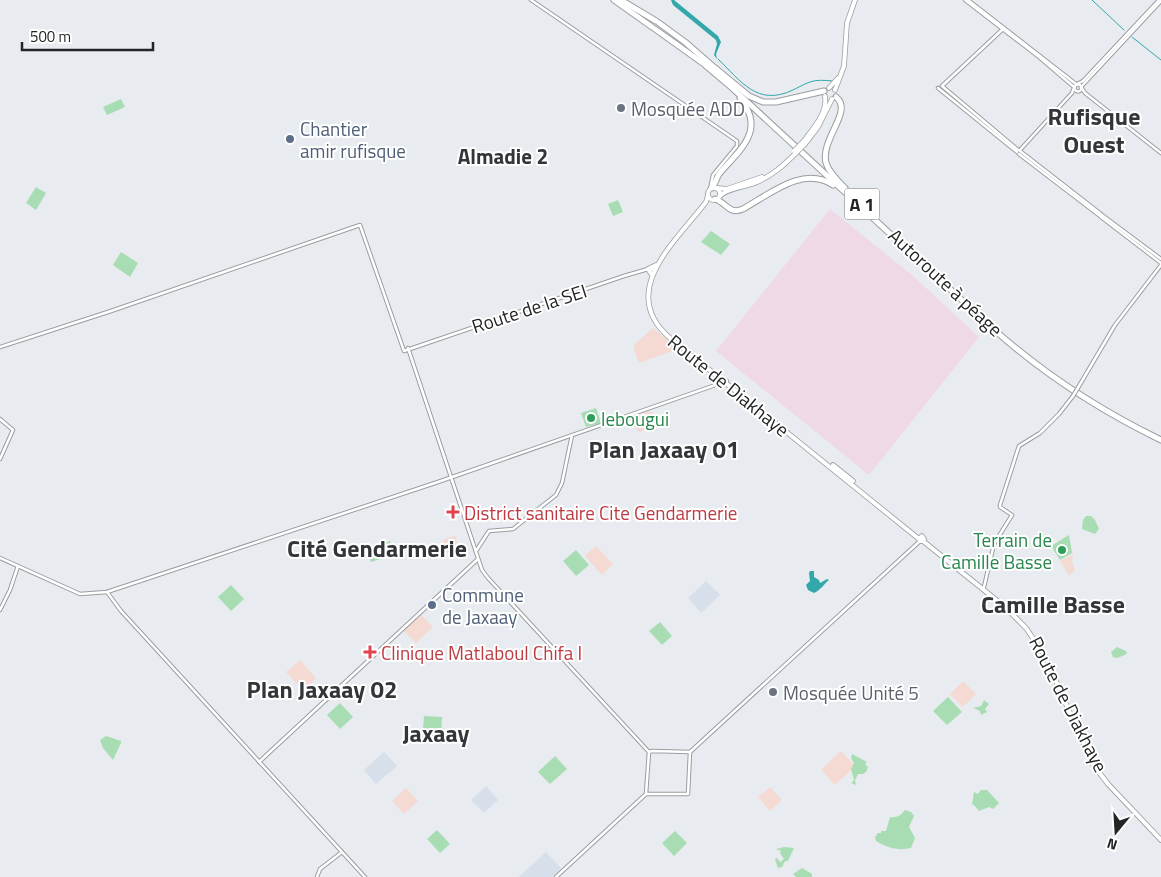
<svg xmlns="http://www.w3.org/2000/svg" width="1161" height="877" viewBox="0 0 1161 877" font-family="'Titillium Web',sans-serif">
	<style>
		.built { fill: #d7dfea }
		.industrial { fill: #efd9e7 }
		.education { fill: #f4dad3 }
		.green { fill: #a8ddb4 }
		.water { fill: #33a8ab }
		.lines { fill: none; stroke-linecap: round; stroke-linejoin: round }
		.stream { stroke: #33a8ab; stroke-width: 1 }
		.minor-casing { stroke: #9a9da1; stroke-width: 4.5 }
		.major-casing { stroke: #9a9da1; stroke-width: 5.5 }
		.highway-casing { stroke: #9a9da1; stroke-width: 7 }
		.minor { stroke: #fff; stroke-width: 2.5 }
		.major { stroke: #fff; stroke-width: 4 }
		.highway { stroke: #fff; stroke-width: 5 }
		.minor-bridge-casing { stroke: #9a9da1; stroke-width: 4.5; stroke-linecap: butt }
		.major-bridge-casing { stroke: #9a9da1; stroke-width: 5.5; stroke-linecap: butt }
		.minor-bridge { stroke: #fff; stroke-width: 2.5 }
		.major-bridge { stroke: #fff; stroke-width: 4 }
		.worship-dot { fill: #6b7280; stroke: #fff; stroke-width: 2 }
		.service-dot { fill: #5c6f8a; stroke: #fff; stroke-width: 2 }
		.leisure-dot { fill: #2e9e5b; stroke: #fff; stroke-width: 2 }
		.health-dot { fill: #e0444e; stroke: #fff; stroke-width: 2 }
		.labels { text-anchor: middle; dominant-baseline: central; stroke-width: 4; stroke-linejoin: round; paint-order: stroke }
		.shield { fill: #fff; stroke: #656666; stroke-width: 1 }
		.shield-label { font-size: 18px; font-weight: bold; fill: #232425 }
		.worship-label { font-size: 19px; fill: #5b616d; stroke: #fff; text-anchor: start }
		.service-label { font-size: 19px; fill: #4e5e75; stroke: #fff; text-anchor: start }
		.street-label { font-size: 19px; fill: #232425; stroke: #fff }
		.leisure-label { font-size: 19px; fill: #27864d; stroke: #fff; text-anchor: start }
		.health-label { font-size: 19px; fill: #be3a42; stroke: #fff; text-anchor: start }
		.quarter-label { font-size: 21px; font-weight: bold; fill: #333639; stroke: #fff }
		.district-label { font-size: 24px; font-weight: bold; fill: #333639; stroke: #fff }
	</style>
	<rect width="100%" height="100%" fill="#e8ebef"/>
	<g class="built">
		<path d="M706,581L720,595L701,613L688,598Z"/>
		<path d="M384,752L397,766L376,784L364,770Z"/>
		<path d="M486,786L498,800L484,813L471,800Z"/>
		<path d="M546,852L561,868L552,877H519Z"/>
	</g>
	<path class="industrial" d="M830,209L913,276L979,337L869,475L716,351Z"/>
	<g class="education">
		<path d="M653,328L678,349L639,363L633,346Z"/>
		<path d="M650,411L658,416L640,433L628,419Z"/>
		<path d="M455,536L459,549L448,553L443,540Z"/>
		<path d="M596,546L613,564L602,575L585,556Z"/>
		<path d="M1073,554L1072,562L1075,571L1069,575L1060,561Z"/>
		<path d="M420,614L433,627L416,643L403,630Z"/>
		<path d="M300,660L316,678L303,690L286,672Z"/>
		<path d="M963,681L976,694L963,707L950,694Z"/>
		<path d="M841,751L855,766L835,785L821,770Z"/>
		<path d="M770,787L782,800L770,811L758,797Z"/>
		<path d="M406,788L418,801L404,814L392,801Z"/>
	</g>
	<g class="green">
		<path d="M121,99L125,107L107,115L103,107Z"/>
		<path d="M36,187L46,193L36,210L26,203Z"/>
		<path d="M618,200L623,212L613,216L608,204Z"/>
		<path d="M711,231L730,244L721,255L701,242Z"/>
		<path d="M121,252L138,263L130,277L113,265Z"/>
		<path d="M596,408L601,423L586,427L581,413Z"/>
		<path d="M1086,516H1091L1095,520L1099,529L1095,534L1082,529L1083,520Z"/>
		<path d="M1069,535L1072,553L1060,560L1051,546Z"/>
		<path d="M390,541L395,554L371,562L367,549Z"/>
		<path d="M576,550L589,565L576,576L563,561Z"/>
		<path d="M231,585L244,599L231,611L218,597Z"/>
		<path d="M660,622L672,636L662,645L649,631Z"/>
		<path d="M1117,647L1126,651L1127,654L1117,658L1113,657L1111,652Z"/>
		<path d="M948,697L962,712L947,725L933,711Z"/>
		<path d="M984,700L989,704L985,709L987,712L981,715L980,711L973,708L981,706Z"/>
		<path d="M340,703L353,717L340,729L327,715Z"/>
		<path d="M424,716L442,717L441,744L422,743Z"/>
		<path d="M106,736L121,741V743L113,760L103,748L100,740Z"/>
		<path d="M852,754L867,762L865,764L868,767L866,772L863,774H858L855,780L856,785L851,783L854,780L851,769L854,763L851,758Z"/>
		<path d="M555,756L567,769L550,784L538,772Z"/>
		<path d="M981,790H987L999,803L993,809L989,807L979,811L975,806L972,804L974,792L978,794Z"/>
		<path d="M905,810L911,812L914,816L909,827L915,838L911,848C898,851 888,848 876,841L875,837L878,833H881V831H886L890,817C898,818 901,815 905,810Z"/>
		<path d="M437,830L450,844L440,853L427,839Z"/>
		<path d="M675,831L687,843L674,856L662,843Z"/>
		<path d="M784,847L794,848L788,861H785L782,867L778,868L775,859L777,858L780,862L784,859L780,853L781,851L776,849Z"/>
		<path d="M802,868L812,874V877H796L793,874Z"/>
	</g>
	<g class="water">
		<path d="M671,0H674L718,36L721,42L716,54L717,59L714,55L717,44L716,40L673,5Z"/>
		<path d="M810,571H814V577L819,580L820,583L827,579L829,580C824,584 821,590 814,593L808,590L806,585L810,581L809,573Z"/>
	</g>
	<g class="lines">
		<g class="stream">
			<path d="M1092,0L1124,30"/>
			<path d="M1132,37L1161,60"/>
			<path d="M718,59C741,81 757,107 793,90C811,81 812,79 833,81"/>
		</g>
		<g class="minor-casing">
			<g id="minor">
				<path d="M531,0L737,141V146L713,175L710,189"/>
				<path d="M965,0L1039,57L1074,87"/>
				<path d="M968,0L1076,84"/>
				<path d="M1077,84L1083,81L1159,0"/>
				<circle cx="1078" cy="88" r="3.5"/>
				<path d="M942,86L1018,150"/>
				<path d="M942,86L1003,29"/>
				<path d="M1081,87L1161,1"/>
				<path d="M1081,87L1085,93L1161,153"/>
				<path d="M938,88L1017,152"/>
				<path d="M1020,150L1072,93L1074,88"/>
				<path d="M1020,151L1101,214"/>
				<path d="M1019,154L1100,216"/>
				<path d="M1102,215L1161,259"/>
				<path d="M1101,217L1161,263"/>
				<path d="M0,347L111,311L360,225L404,351L624,276L648,269L655,270"/>
				<path d="M408,348L482,570L488,578L649,752"/>
				<path d="M1079,386L1115,325L1161,265"/>
				<path d="M0,419L13,430L0,459"/>
				<path d="M476,551L489,531L513,529L556,495L562,483L572,435"/>
				<path d="M0,558L80,594L107,592L438,482L727,381"/>
				<path d="M984,587L994,544L1012,515L1000,507V505L1019,446L1040,433L1059,414L1073,396"/>
				<path d="M107,592L121,611L365,877"/>
				<path d="M0,610L10,590L18,566"/>
				<path d="M259,762L478,559"/>
				<path d="M646,794L649,752L652,751L690,752L920,541"/>
				<path d="M317,877L320,869L342,852"/>
				<path d="M556,877L646,794H688L690,752"/>
			</g>
		</g>
		<g class="major-casing">
			<g id="major">
				<path d="M829,88L838,78"/>
				<path d="M835,90L844,66L847,23L855,0"/>
				<path d="M803,142C812,130 828,113 825,96"/>
				<path d="M805,144L818,127L832,99"/>
				<path d="M717,188L727,189L762,177"/>
				<circle cx="714" cy="194" r="6"/>
				<path d="M708,195L706,202C676,241 616,292 670,338L919,539"/>
				<path d="M719,197C727,188 745,187 755,183C772,176 784,165 796,153"/>
				<path d="M652,275L648,269L656,265"/>
				<path d="M833,465L853,481"/>
				<path d="M922,536L924,539L921,541L919,539Z"/>
				<path d="M923,541L1005,607L1026,628L1045,656L1092,763L1108,784L1161,840"/>
			</g>
		</g>
		<g class="highway-casing">
			<g id="highway">
				<path d="M614,0L652,27"/>
				<path d="M621,0L656,21"/>
				<path d="M659,23L685,42L717,70"/>
				<path d="M655,29L704,64L730,86L990,326C1042,373 1099,410 1161,440"/>
				<path d="M715,68L749,96L763,102H776L824,91"/>
				<path d="M836,97C854,111 820,139 826,163C829,173 838,181 845,188"/>
				<path d="M712,188C715,184 716,179 719,174C739,150 767,131 740,98"/>
				<path d="M715,199C727,203 729,215 743,209C770,194 803,165 833,185"/>
			</g>
		</g>
		<use href="#minor" class="minor"/>
		<use href="#major" class="major"/>
		<use href="#highway" class="highway"/>
		<g class="minor-bridge-casing">
			<path id="minor-bridge" d="M1073,396L1079,386"/>
		</g>
		<g class="major-bridge-casing">
			<g id="major-bridge">
				<path d="M794,151L803,142"/>
				<path d="M796,153L805,144"/>
			</g>
		</g>
		<use href="#minor-bridge" class="minor-bridge"/>
		<use href="#major-bridge" class="major-bridge"/>
	</g>
	<g class="worship-dot">
		<circle cx="621" cy="108" r="5"/>
		<circle cx="773" cy="692" r="5"/>
	</g>
	<g class="service-dot">
		<circle cx="290" cy="139" r="5"/>
		<circle cx="432" cy="605" r="5"/>
	</g>
	<g class="leisure-dot">
		<circle cx="591" cy="418" r="5"/>
		<circle cx="1062" cy="550" r="5"/>
	</g>
	<g class="health-dot">
		<path d="M450.5 504.5h5v5h5v5h-5v5h-5v-5h-5v-5h5z"/>
		<path d="M367.5 644.5h5v5h5v5h-5v5h-5v-5h-5v-5h5z"/>
	</g>
	<g class="labels">
		<rect class="shield" x="844.5" y="188.5" width="35" height="31" rx="4"/>
		<g class="shield-label">
			<text x="862" y="204">A 1</text>
		</g>
		<g class="worship-label">
			<text x="631" y="108">Mosquée ADD</text>
			<text x="783" y="692">Mosquée Unité 5</text>
		</g>
		<g class="service-label">
			<text x="300" y="128">Chantier<tspan x="300" dy="22">amir rufisque</tspan></text>
			<text x="442" y="594">Commune<tspan x="442" dy="22">de Jaxaay</tspan></text>
		</g>
		<g class="street-label">
			<text transform="translate(946 282) rotate(43)">Autoroute à péage</text>
			<text transform="translate(529 308) rotate(-18)">Route de la SEI</text>
			<text transform="translate(729 385) rotate(39)">Route de Diakhaye</text>
			<text transform="translate(1069 704) rotate(63)">Route de Diakhaye</text>
		</g>
		<g class="leisure-label">
			<text x="601" y="418">lebougui</text>
			<text x="1052" y="539" text-anchor="end">Terrain de<tspan x="1052" dy="22">Camille Basse</tspan></text>
		</g>
		<g class="health-label">
			<text x="464" y="512">District sanitaire Cite Gendarmerie</text>
			<text x="381" y="652">Clinique Matlaboul Chifa I</text>
		</g>
		<g class="quarter-label">
			<text x="503" y="156">Almadie 2</text>
		</g>
		<g class="district-label">
			<text x="1094" y="116">Rufisque<tspan x="1094" dy="28">Ouest</tspan></text>
			<text x="664" y="449">Plan Jaxaay 01</text>
			<text x="377" y="548">Cité Gendarmerie</text>
			<text x="1053" y="604">Camille Basse</text>
			<text x="322" y="689">Plan Jaxaay 02</text>
			<text x="436" y="733">Jaxaay</text>
		</g>
	</g>
	<g transform="translate(1116 832) rotate(198)" stroke="#ffffff" stroke-width="4" paint-order="stroke">
	<path d="M0-4L9 19L0 12L-9 19Z" fill="#232425"/>
	<text y="-8" font-size="14" font-weight="bold" text-anchor="middle" fill="#232425">N</text>
	</g>
	<path d="M22 42v8h131v-8" fill="none" stroke="#232425" stroke-width="2.5"/>
	<text x="30" y="42" font-size="15" fill="#232425" stroke="#ffffff" stroke-width="4" paint-order="stroke">500 m</text>
</svg>
